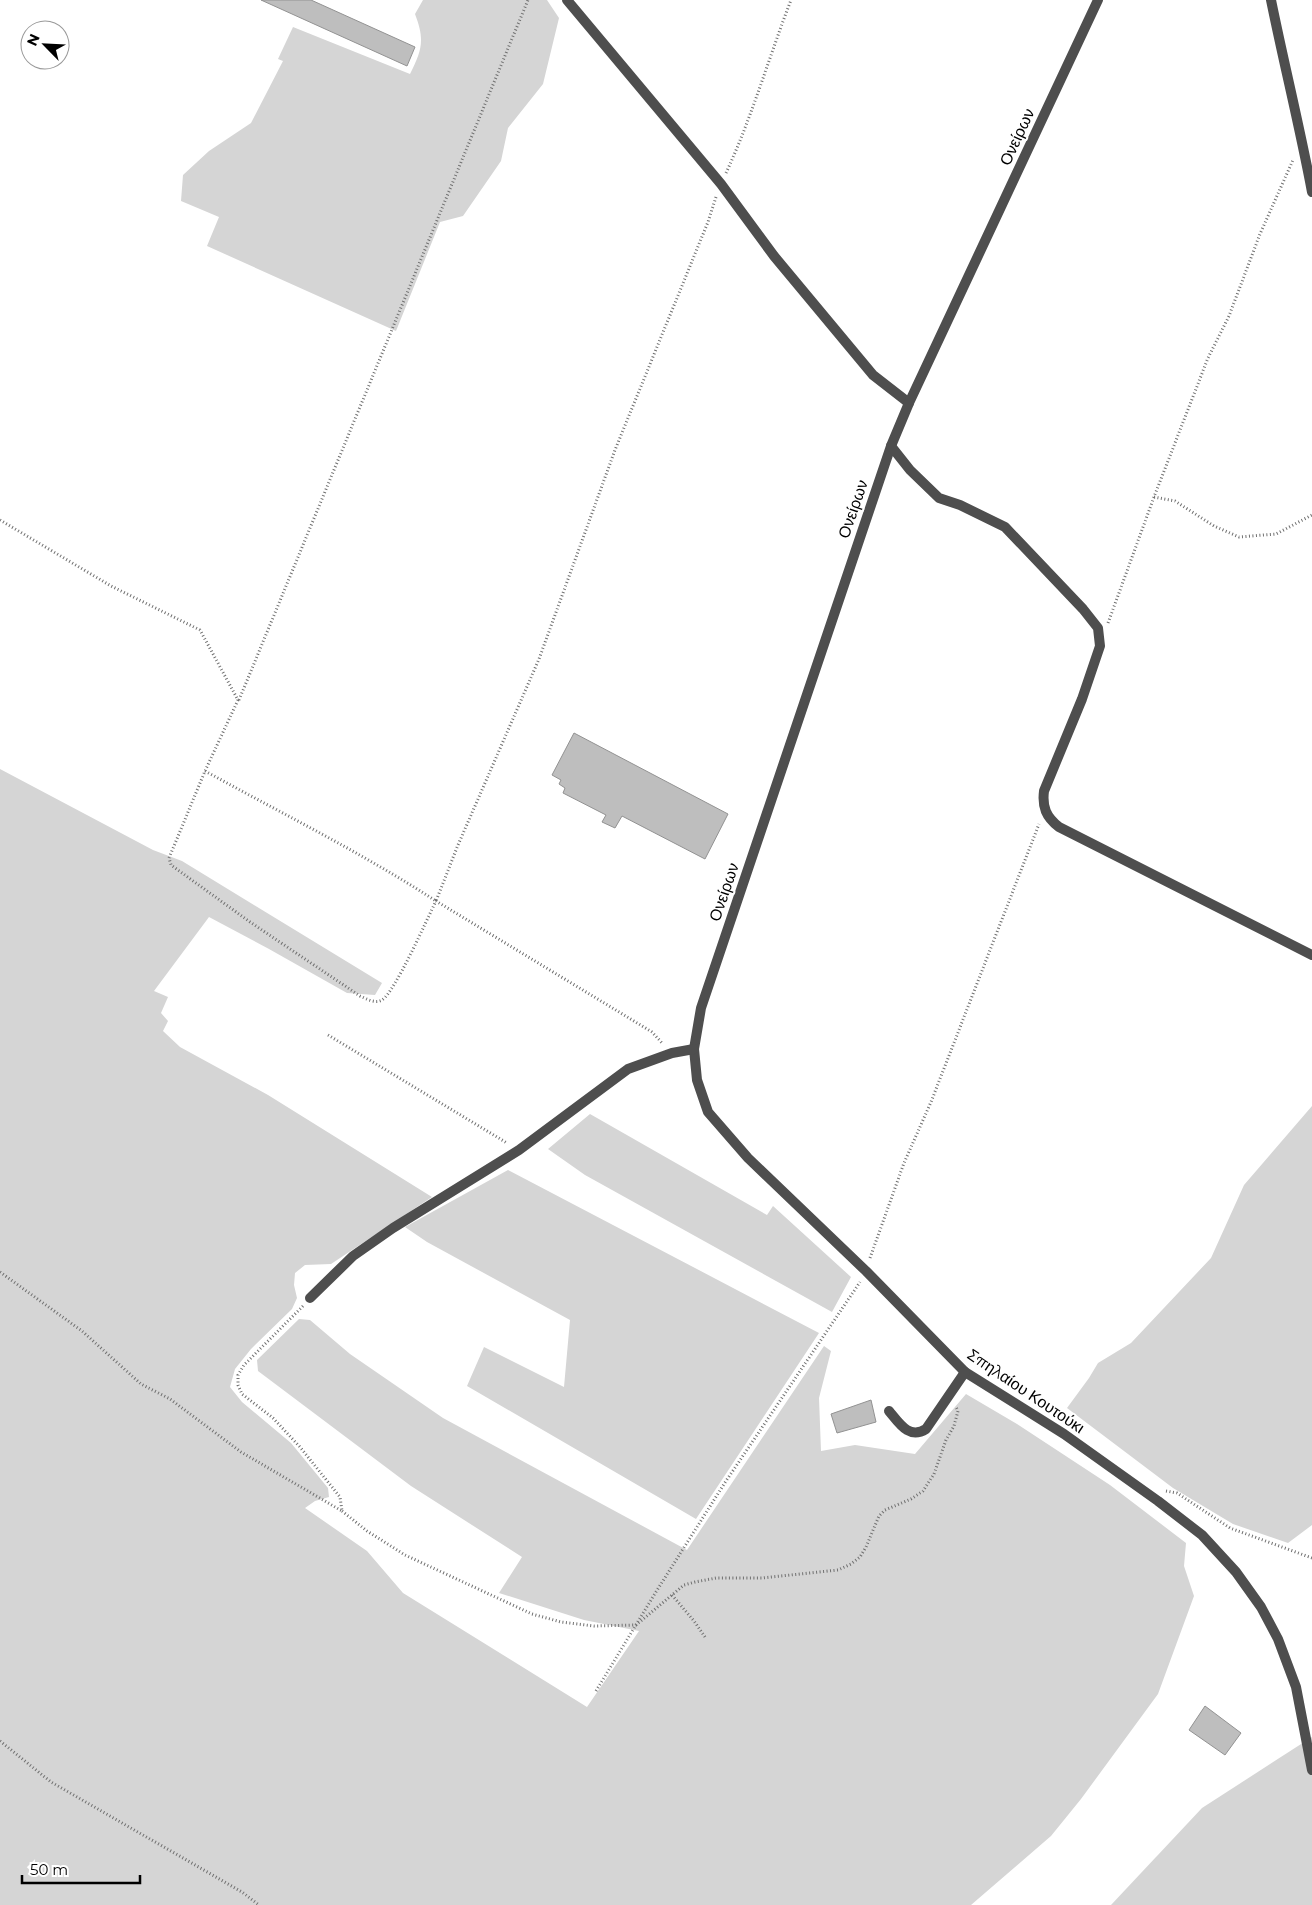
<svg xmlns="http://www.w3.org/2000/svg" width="1312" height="1905" viewBox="0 0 1312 1905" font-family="Montserrat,sans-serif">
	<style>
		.green { fill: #d5d5d5 }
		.building { fill: #bebebe; stroke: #929292 }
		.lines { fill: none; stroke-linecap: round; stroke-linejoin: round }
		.path { stroke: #707070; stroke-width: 3; stroke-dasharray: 1 2.5; stroke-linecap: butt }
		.minor { stroke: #4e4e4e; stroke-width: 10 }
		.labels { text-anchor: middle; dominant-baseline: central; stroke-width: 4; stroke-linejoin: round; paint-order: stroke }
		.street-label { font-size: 16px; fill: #000; stroke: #fff }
	</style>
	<rect width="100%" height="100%" fill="#fff"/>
	<g class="green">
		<path d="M423,0H547L559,18L543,84L508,128L501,161L463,216L440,222L396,331L207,246L219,217L181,201L183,175L209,151L251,123L283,61L278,59L293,27L410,74C422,50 425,40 415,14Z"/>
		<path d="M0,769L153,850L182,861L382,983L375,995L347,993L269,949L209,917L154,991L168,997L161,1013L168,1021L163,1031L180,1047L268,1095L432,1197L331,1264L305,1265L295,1273L294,1285L297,1298L292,1309L251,1349L235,1369L230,1387L242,1402L291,1443L328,1488L329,1497L315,1501L305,1508L367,1551L403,1593L587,1707L639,1631L584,1620L499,1593L522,1557L411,1486L258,1371L257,1360L299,1319L310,1320L350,1354L443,1418L687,1550L824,1346L831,1351L819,1398L821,1451L855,1445L915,1454L966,1394L1017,1424L1110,1485L1186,1543L1184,1566L1194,1596L1158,1694L1081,1799L1051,1836L971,1905H0Z"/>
		<path d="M1312,1106V1525L1288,1543L1233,1524L1173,1488L1067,1408L1089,1378L1098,1363L1131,1343L1211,1258L1244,1185Z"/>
		<path d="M590,1114L767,1215L773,1206L851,1277L832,1312L585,1175L548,1149Z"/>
		<path d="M508,1170L819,1333L696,1519L467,1386L484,1347L564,1387L570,1320L427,1242L405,1227Z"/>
		<path d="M1312,1737V1905H1111L1202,1808Z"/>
	</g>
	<g class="building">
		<path d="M261,0H311L415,47L407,66Z"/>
		<path d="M574,733L728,814L705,859L622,816L615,828L602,822L606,815L563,793L565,788L559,784L561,780L552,775Z"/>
		<path d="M871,1400L876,1422L837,1433L831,1414Z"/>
		<path d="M1205,1706L1241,1733L1225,1755L1189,1730Z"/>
	</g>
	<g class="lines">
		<g class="path">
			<path d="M726,173C752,117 769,57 791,0"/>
			<path d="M1154,497L1175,501L1214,526L1239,537L1276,534L1312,515"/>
			<path d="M0,520L111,586L200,630L238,700L205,771L174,846L169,858L171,865L250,922L360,996C367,999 375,1004 382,1000C395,992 427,919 436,901L652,1032L663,1044"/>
			<path d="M1108,623L1154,497L1208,358L1229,316L1260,234L1293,160"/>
			<path d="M239,700L528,0"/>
			<path d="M205,771C283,814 362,853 436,901L458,845L539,659L615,450L708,222L716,197"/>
			<path d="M328,1035L507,1143"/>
			<path d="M870,1258L904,1163L931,1102L1039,824"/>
			<path d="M0,1272L82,1331L141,1384L170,1399L241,1452L342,1511L340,1497L300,1447L273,1418L242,1394L238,1385V1375L244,1365L303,1306"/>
			<path d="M1166,1491L1177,1493L1230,1528L1312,1558"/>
			<path d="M342,1511L367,1531L405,1555L532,1614L561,1622L594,1626L636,1625L684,1585L695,1582L716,1578H762L838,1570L851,1564L860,1557L866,1547L879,1516L885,1510L911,1499L923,1491L934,1474L946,1440L954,1426L958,1411L956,1407"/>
			<path d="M672,1595L694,1621L705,1637"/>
			<path d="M596,1691L654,1595L726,1481L860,1282"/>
			<path d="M0,1741L51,1782L242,1892L259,1905"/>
		</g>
		<g class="minor">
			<path d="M567,0L721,184L774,256L873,375L909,403"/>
			<path d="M1098,0L909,403L891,446L701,1008L694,1049L697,1080L708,1112L748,1158L866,1271L965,1372L1064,1434L1158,1501L1202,1535L1236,1572L1261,1607L1278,1639L1296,1687L1312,1770"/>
			<path d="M1271,0C1284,64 1300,128 1312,192"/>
			<path d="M891,446L910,470L939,498L960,505L1005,527L1083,609L1098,628L1100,646L1082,699L1044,791C1042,807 1046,817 1059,827L1312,955"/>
			<path d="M310,1298L353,1256L393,1228L519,1150L628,1069L672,1053L694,1049"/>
			<path d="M889,1411C899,1423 909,1440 926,1429L965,1372"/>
		</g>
	</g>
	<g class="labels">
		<g class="street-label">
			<text transform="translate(1017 137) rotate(-65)">Ονείρων</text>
			<text transform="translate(853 509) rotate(-71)">Ονείρων</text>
			<text transform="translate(724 892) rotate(-71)">Ονείρων</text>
			<text transform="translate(1026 1391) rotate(34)">Σπηλαίου Κουτούκι</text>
		</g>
	</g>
	<g transform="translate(45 45) rotate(294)"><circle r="24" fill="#ffffff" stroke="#999999"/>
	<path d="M0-4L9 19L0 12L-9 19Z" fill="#000000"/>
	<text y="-8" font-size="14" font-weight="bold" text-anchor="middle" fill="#000000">N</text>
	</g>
	<path d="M22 1875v8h118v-8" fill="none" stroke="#000000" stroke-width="2.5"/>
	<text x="30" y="1875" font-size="15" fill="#000000" stroke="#ffffff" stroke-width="4" paint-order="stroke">50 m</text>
</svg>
